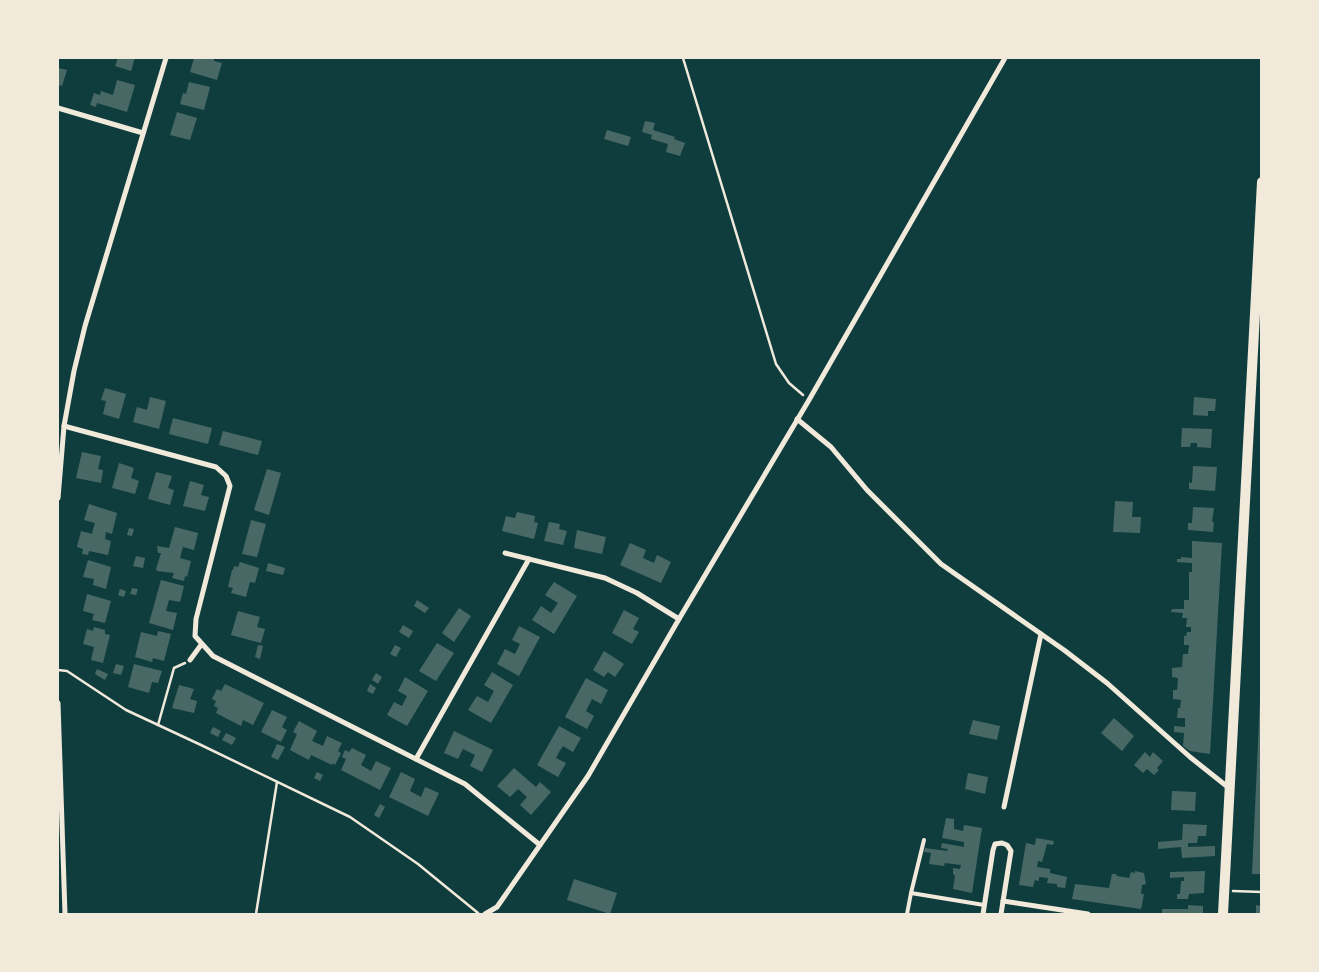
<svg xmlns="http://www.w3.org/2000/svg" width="1319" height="972" viewBox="0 0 1319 972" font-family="'Source Sans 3',sans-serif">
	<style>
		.building { fill: #486865 }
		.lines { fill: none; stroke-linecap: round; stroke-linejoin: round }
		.path { stroke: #f1e9da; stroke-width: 2.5 }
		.service { stroke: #f1e9da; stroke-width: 4 }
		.minor { stroke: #f1e9da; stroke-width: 5 }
		.secondary { stroke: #f1e9da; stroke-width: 10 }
	</style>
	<rect width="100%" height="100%" fill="#0f3d3e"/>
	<g class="building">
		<path d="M118,58H135L131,71L115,66Z"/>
		<path d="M194,58H214V61L222,63L217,80L190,72Z"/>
		<path d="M58,68L67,70L62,86L58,85Z"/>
		<path d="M117,80L135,85L127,112L97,103L96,107L90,105L94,93L100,95L101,91L113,95Z"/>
		<path d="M189,82L210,87L204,110L180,104L183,93L186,94Z"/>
		<path d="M177,112L197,118L190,140L170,135Z"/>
		<path d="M645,121L655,123L653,130L675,137L674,139L685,143L680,156L666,152L668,144L651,139L652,135L642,132Z"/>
		<path d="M607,130L631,137L628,146L604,139Z"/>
		<path d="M105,388L126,394L119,419L103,414L106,401L101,400Z"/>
		<path d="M150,397L166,401L159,429L133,422L137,407L147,410Z"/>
		<path d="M1194,397L1216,399L1215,411H1208V416L1193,415Z"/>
		<path d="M173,418L212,428L208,444L169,434Z"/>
		<path d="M1182,428L1212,429L1211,448L1197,447V443H1191L1190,447H1181Z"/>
		<path d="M223,431L262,441L258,455L219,445Z"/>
		<path d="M82,452L101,456L98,469L103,470L101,483L76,478Z"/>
		<path d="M119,463L134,468L131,478L139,481L135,494L112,488Z"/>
		<path d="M1193,466L1217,467L1215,491L1189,489V482L1192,483Z"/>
		<path d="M267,469L281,473L269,515L254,510Z"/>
		<path d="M156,472L172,476L168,488L174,490L170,505L148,499Z"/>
		<path d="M190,481L204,485L201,495L209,497L205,511L183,506Z"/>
		<path d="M1115,501L1133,502L1132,517H1141L1140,533L1113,532Z"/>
		<path d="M89,504L117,513L112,534L106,532L105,539L111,541L108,555L89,551L88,555L82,554L83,549L77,547L81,531L92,534L93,529L95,523L84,520Z"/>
		<path d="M1193,507L1214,508L1212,522H1214L1213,532L1188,530V523H1192Z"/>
		<path d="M517,512L535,516L534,522L538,523L534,539L502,531L506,516L515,518Z"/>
		<path d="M251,520L266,524L257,557L242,554Z"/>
		<path d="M549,522L560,524L559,529L567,531L563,545L544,541Z"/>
		<path d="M175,527L198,533L194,550L183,547L180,558L191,561L187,577L185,576L184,581L172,578L174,573L157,571L156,569L161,553H158L157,546L169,548Z"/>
		<path d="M129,528L134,529L132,536L127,535Z"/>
		<path d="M577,530L606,537L602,554L574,548Z"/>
		<path d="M1192,541L1222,543L1210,754L1190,751L1183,746L1184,733L1174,732V726L1185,727V718H1177L1178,708H1180L1181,700L1173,699V690H1177L1178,678L1172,677V668L1182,667L1183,654H1188L1189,645H1184V636H1186L1187,632H1191V627H1186L1187,618H1182L1183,613L1171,612L1172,609H1184V600H1189V572H1192V563L1177,562V559H1181V557L1192,558Z"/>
		<path d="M630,543L646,550L643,558L654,563L657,555L671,562L661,583L620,565Z"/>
		<path d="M136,556L145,558L143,568L133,566Z"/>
		<path d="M88,560L111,567L106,589L93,585L94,579L83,577Z"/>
		<path d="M240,562L259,568L255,583L250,582L246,597L231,593L233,588L228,587L232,570H233L234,566L238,567Z"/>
		<path d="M268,563L285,568L283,575L266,571Z"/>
		<path d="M161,580L184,586L180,602L169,600L166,611L177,613L173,630L149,623Z"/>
		<path d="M554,582L577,596L554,634L532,620L541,606L551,613L558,603L545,595Z"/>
		<path d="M132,588L138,589L136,595L130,594Z"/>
		<path d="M120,589L126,591L124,597L118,595Z"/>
		<path d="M87,594L111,601L105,623L92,620L94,614L83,611Z"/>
		<path d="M417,600L429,608L425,613L414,606Z"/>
		<path d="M459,608L471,616L454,642L442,633Z"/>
		<path d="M624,610L639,618L633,629L639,632L632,644L612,633Z"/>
		<path d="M238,611L260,617L257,627L265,629L261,643L231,635Z"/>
		<path d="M403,625L413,631L409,638L399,632Z"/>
		<path d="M519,626L540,637L519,676L497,664L505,649L515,654L520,644L512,640Z"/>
		<path d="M94,627L105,630V634L110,635L103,663L91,660L94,647L83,644L87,629L93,631Z"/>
		<path d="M158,631L171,634L164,661L153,658L152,662L135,657L141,632L157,636Z"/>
		<path d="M437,643L454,653L436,681L419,671Z"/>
		<path d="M258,645L263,646L260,659L255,657Z"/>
		<path d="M395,645L401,648L396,657L390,654Z"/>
		<path d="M604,651L624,664L615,677L608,672L604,677L593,670Z"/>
		<path d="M116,664L124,666L121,675L113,673Z"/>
		<path d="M134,664L162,671L158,683L152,682L149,693L128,687Z"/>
		<path d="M97,669L108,674L105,680L95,674Z"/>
		<path d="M492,672L513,685L491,723L468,710L477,696L488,702L494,691L484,685Z"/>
		<path d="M376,673L382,677L378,684L372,680Z"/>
		<path d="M405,677L428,691L407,726L387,715L394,702L402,706L407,696L398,691Z"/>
		<path d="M586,678L608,690L601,704L592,699L586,711L594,716L587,729L565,717Z"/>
		<path d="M225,684L264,703L253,725L243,720L241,726L216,713L218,708L214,706L216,701L212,699L217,689L221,691Z"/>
		<path d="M370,684L376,688L373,694L367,691Z"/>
		<path d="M179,685L194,689L190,699L197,701L194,713L172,708Z"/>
		<path d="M1260,699H1262V874H1252Z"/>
		<path d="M272,710L287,717L282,727L287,730L281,742L261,732Z"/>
		<path d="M1114,718L1134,736L1122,751L1101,733Z"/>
		<path d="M973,720L1000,726L997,740L969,734Z"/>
		<path d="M299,721L317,731L312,741L323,746L327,736L342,743L338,751L341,753L335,765L332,763V765L311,755L309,760L290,750L297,734L293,732Z"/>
		<path d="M559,726L581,738L573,752L563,746L559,752L556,758L566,763L558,777L537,765Z"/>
		<path d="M213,727L221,731L218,737L210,733Z"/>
		<path d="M454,731L493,750L482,772L470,766L475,755L463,749L458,759L444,753Z"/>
		<path d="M226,733L236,738L232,745L222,740Z"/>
		<path d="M277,744L285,747L278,760L271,757Z"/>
		<path d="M352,748L366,755L361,765L371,771L376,761L391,768L380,790L341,770L346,759L342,757L345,750L349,752Z"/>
		<path d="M1145,752L1150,757L1153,752L1163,761L1157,768L1159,770L1154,775L1147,769L1143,773L1134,765Z"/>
		<path d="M514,768L536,787L540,782L551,792L531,815L520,805L527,797L518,789L510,797L497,786Z"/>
		<path d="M317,772L323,775L320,781L314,778Z"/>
		<path d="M401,772L415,779L410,791L421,797L425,787L439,793L428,816L389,797Z"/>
		<path d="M968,773L988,777L985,794L965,789Z"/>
		<path d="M1172,791L1196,792L1195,811L1171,810Z"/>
		<path d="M380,804L385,807L379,818L374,815Z"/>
		<path d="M946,818L954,819V829L963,831L964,825L982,828L972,893L953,889L955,876L953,874V868L960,869L961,865L945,863L944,866L929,864L931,853L924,852L925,848L947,851L948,849L941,848L942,843L964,847V842L942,838Z"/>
		<path d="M1183,824L1207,825L1206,836H1198L1197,843H1188V847L1215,846V856L1182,858L1181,847L1158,849V842L1182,840Z"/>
		<path d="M1036,838L1054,841L1053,845L1047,844L1042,862L1038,861L1037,867L1050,869V873L1067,877L1065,888L1057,887V884L1047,883L1048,878L1039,877V881L1035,880L1033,887L1019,885L1026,843L1035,845Z"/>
		<path d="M1135,871L1144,873L1146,884L1142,885L1141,894H1144L1141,909L1072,899L1075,884L1109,888L1112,874H1116L1117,876L1129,878L1131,872L1135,873Z"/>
		<path d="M1205,871L1204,893L1189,894L1188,899H1177V894H1180L1181,881H1184V877L1170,878V872Z"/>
		<path d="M574,879L617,893L610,914L567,900Z"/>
		<path d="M1188,905L1203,906V914H1162V909H1188Z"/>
		<path d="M1256,905L1262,906V914H1256Z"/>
	</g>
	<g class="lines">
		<g class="path">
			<path d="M683,58L776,364L789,383L803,395"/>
			<path d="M58,670L67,671L126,710L201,745L350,817L418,864L478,913"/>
			<path d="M158,725L174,668L185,663"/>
			<path d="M1233,891L1262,892"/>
			<path d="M256,914L277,782"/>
		</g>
		<g class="service">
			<path d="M924,840L911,893L984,905"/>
			<path d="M907,914L911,893"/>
		</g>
		<g class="minor">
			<path d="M58,108L143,133"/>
			<path d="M797,419L831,447L867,490L941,564L1064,650L1107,683L1190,757L1229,788"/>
			<path d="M64,426L216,467L226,476L230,486L196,619L195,636L213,656L465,784L540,845"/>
			<path d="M58,498L64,426L74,371L85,326L166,58"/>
			<path d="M505,553L605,578L637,593L679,619"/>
			<path d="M190,660L201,645"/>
			<path d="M58,703L65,914"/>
			<path d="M416,759L529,559"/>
			<path d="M1004,807L1041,634"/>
			<path d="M1003,901L1088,914"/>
			<path d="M485,914L497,907L588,776L679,619L809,400L1005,58"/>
			<path d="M983,914L993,850L995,844L1002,843L1007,845L1011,851L1001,914"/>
		</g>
		<path class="secondary" d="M1223,914L1262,182"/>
	</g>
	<rect width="1319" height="972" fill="none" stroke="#f1e9da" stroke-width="118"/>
</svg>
